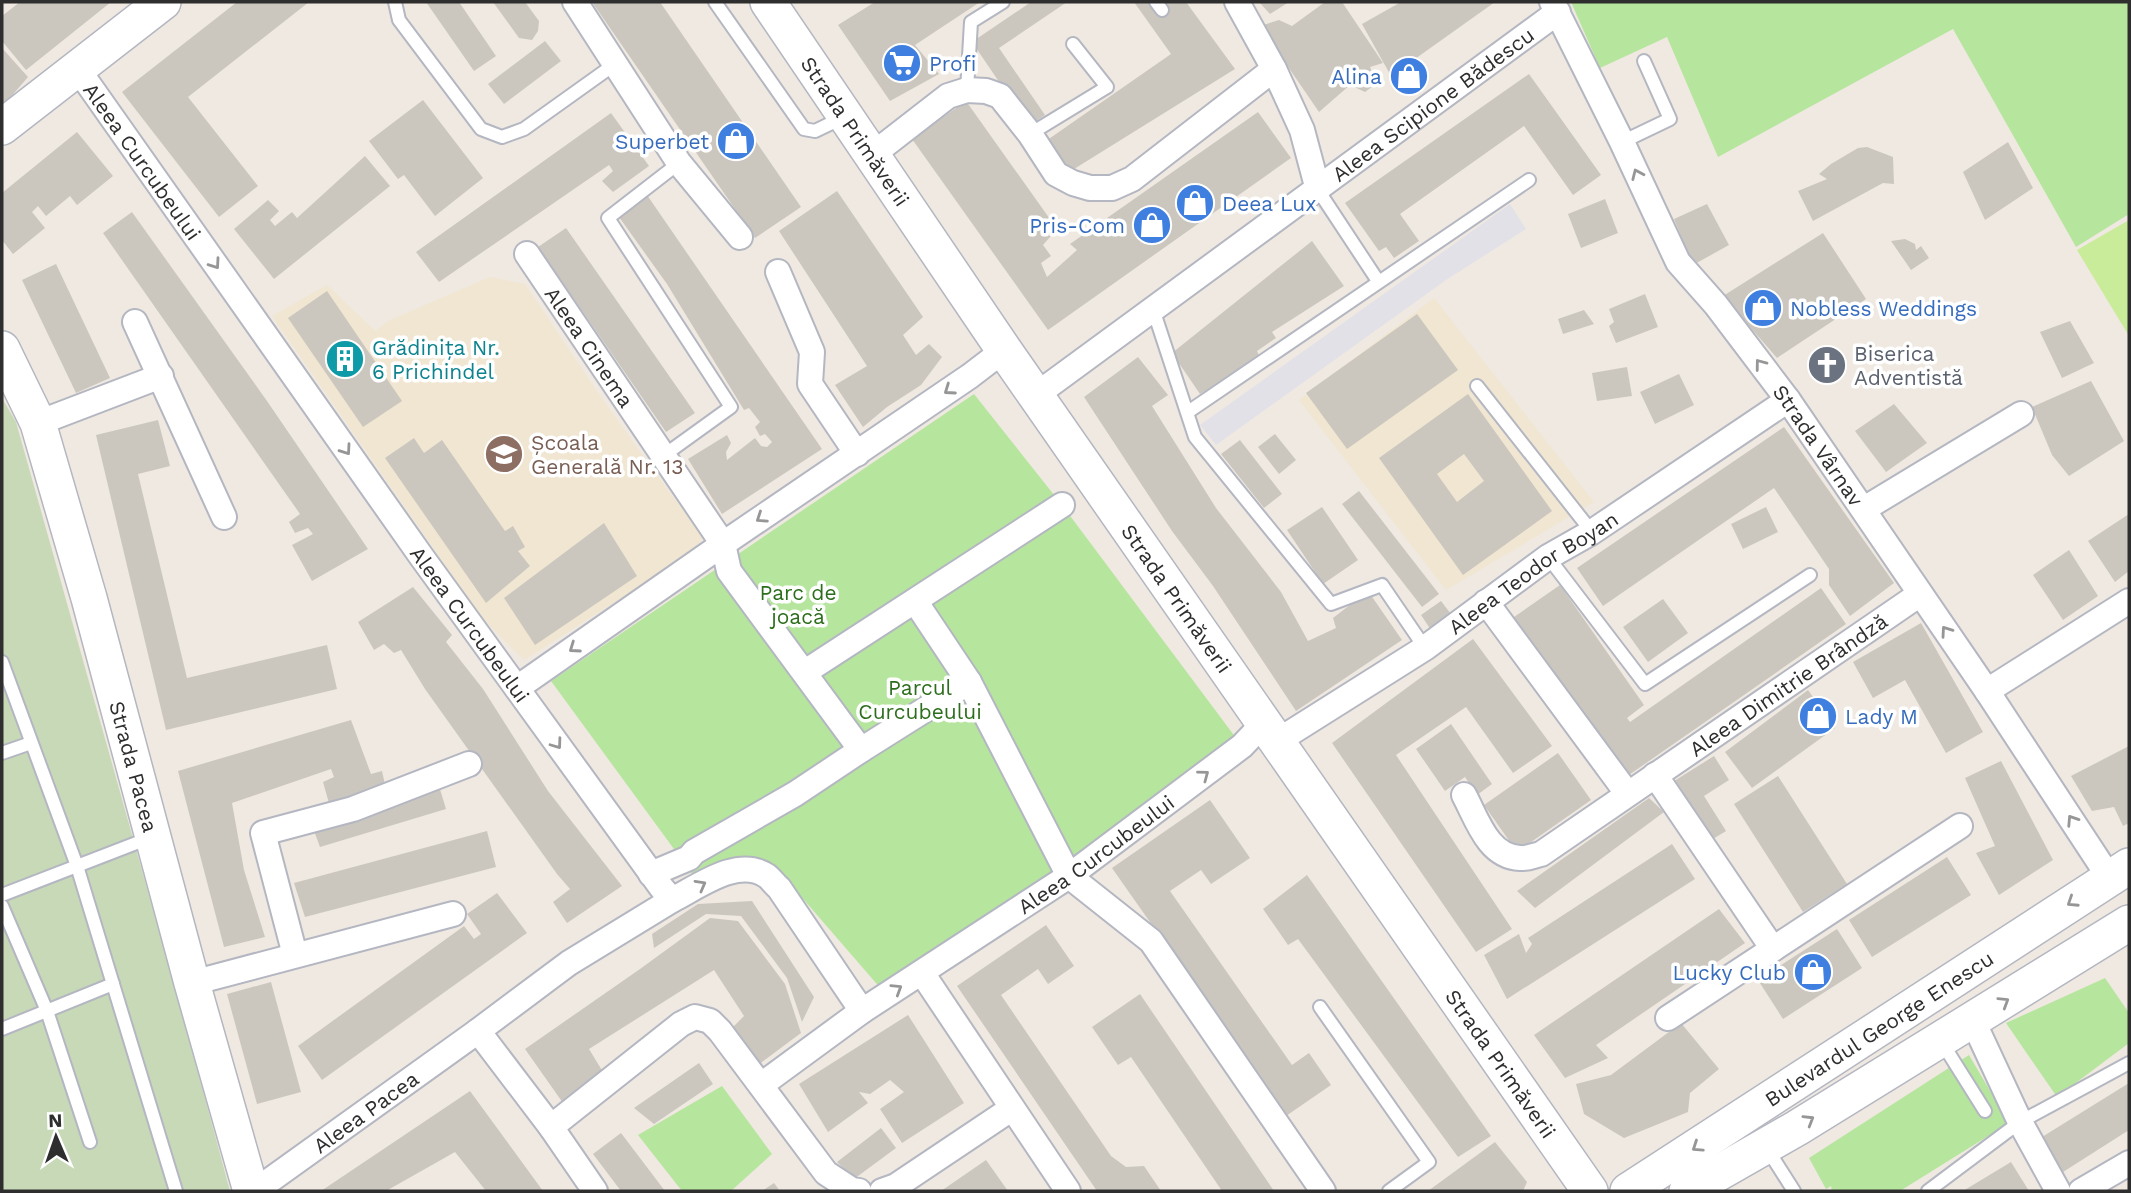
<svg xmlns="http://www.w3.org/2000/svg" width="2131" height="1193" viewBox="0 0 2131 1193" font-family="'Work Sans',sans-serif">
	<style>
		.industrial { fill: #e3e1e8 }
		.education { fill: #f0e6d1 }
		.green { fill: #b6e59e }
		.cemetery { fill: #c8d9b8 }
		.pitch { fill: #c9ec9a }
		.building { fill: #cbc7bf; fill-rule: evenodd }
		.lines { fill: none; stroke-linecap: round; stroke-linejoin: round }
		.lane-casing { stroke: #b4b7c1; stroke-width: 16 }
		.street-casing { stroke: #b4b7c1; stroke-width: 28 }
		.secondary-casing { stroke: #b4b7c1; stroke-width: 38 }
		.lane { stroke: #fff; stroke-width: 12 }
		.street { stroke: #fff; stroke-width: 24 }
		.secondary { stroke: #fff; stroke-width: 35 }
		.oneway { stroke: #969696 }
		.labels { text-anchor: middle; dominant-baseline: central; stroke-width: 7; stroke-linejoin: round; paint-order: stroke }
		.shop-label { font-size: 21px; fill: #366cbe; stroke: #fff; text-anchor: start }
		.street-label { font-size: 21px; fill: #2e2e2e; stroke: #fff }
		.culture-label { font-size: 21px; fill: #0d838f; stroke: #fff; text-anchor: start }
		.worship-label { font-size: 21px; fill: #5b616d; stroke: #fff; text-anchor: start }
		.education-label { font-size: 21px; fill: #785e54; stroke: #fff; text-anchor: start }
		.park-label { font-size: 21px; fill: #2c6e1b; stroke: #fff }
	</style>
	<rect width="100%" height="100%" fill="#efe9e1"/>
	<path class="industrial" d="M1510,204L1526,229L1446,280L1216,445L1200,425Z"/>
	<g class="education">
		<path d="M490,277L525,284L600,396L703,538L689,555L524,660L482,618L272,316L327,285L375,331L390,320Z"/>
		<path d="M1434,298L1594,502L1446,590L1299,400Z"/>
	</g>
	<g class="green">
		<path d="M1571,2H2129V214L2076,247L1953,29L1718,157L1667,37L1600,68Z"/>
		<path d="M974,394L1062,505L1242,746L882,990L779,871L693,875L551,681Z"/>
		<path d="M2105,978L2129,1013V1043L2057,1097L2006,1023Z"/>
		<path d="M1969,1055L2009,1123L1900,1191H1832L1831,1186L1826,1189L1809,1158Z"/>
		<path d="M722,1086L772,1154L731,1191H682L638,1135Z"/>
	</g>
	<path class="cemetery" d="M2,398L16,422L181,1009L230,1191H2Z"/>
	<path class="pitch" d="M2129,220V336L2077,250Z"/>
	<g class="building">
		<path d="M20,2H111L26,70L2,41V16Z"/>
		<path d="M237,2H309L188,97L258,186L219,217L122,92Z"/>
		<path d="M426,2H459L496,56L474,71Z"/>
		<path d="M493,2H525L539,21L538,31L532,40L519,38Z"/>
		<path d="M592,2H660L801,207L755,238Z"/>
		<path d="M875,2H980L915,45L939,74L890,101L838,25Z"/>
		<path d="M1031,2H1067L999,48L1045,115L1029,126L972,42Z"/>
		<path d="M1134,2H1186L1235,69L1066,174L1043,143L1171,54Z"/>
		<path d="M1259,2H1289L1270,14Z"/>
		<path d="M1325,2H1342L1383,63L1370,67L1377,83L1365,92L1350,85L1319,112L1260,26L1279,20L1292,26Z"/>
		<path d="M1401,2H1495L1391,76L1362,24Z"/>
		<path d="M545,41L561,61L504,104L488,84Z"/>
		<path d="M2,48L28,77L2,107Z"/>
		<path d="M1529,74L1601,175L1573,195L1524,126L1400,214L1419,241L1394,258L1386,247L1379,251L1345,203Z"/>
		<path d="M423,100L483,178L435,216L404,175L398,179L369,141Z"/>
		<path d="M966,101L1057,229L1043,245L1051,256L1041,263L1047,277L1077,250L1070,244L1258,112L1291,158L1048,330L912,139Z"/>
		<path d="M611,113L649,166L613,192L602,181L613,171L609,165L439,282L416,252Z"/>
		<path d="M77,132L113,176L77,205L70,196L46,216L38,206L32,212L45,228L13,254L2,240V193Z"/>
		<path d="M2008,142L2033,188L1985,220L1963,172Z"/>
		<path d="M1867,147L1893,157L1894,184L1883,183L1813,221L1798,191L1827,179L1819,174L1831,164L1858,148Z"/>
		<path d="M365,156L390,186L274,279L234,229L268,200L279,211L270,220L275,226L292,212L297,218Z"/>
		<path d="M837,191L923,317L903,335L916,355L929,344L942,357L921,385L887,407L863,427L835,385L867,366L779,231Z"/>
		<path d="M647,195L822,449L722,514L688,459L727,435L731,443L726,452L727,460L755,438L761,446L767,447L772,442L765,434L760,436L755,427L760,422L749,408L744,410L667,284L619,217Z"/>
		<path d="M1605,199L1618,233L1581,248L1568,214Z"/>
		<path d="M1707,204L1729,245L1693,265L1674,219Z"/>
		<path d="M132,212L267,401L368,549L312,581L292,545L313,534L308,528L295,533L289,522L300,514L103,233Z"/>
		<path d="M566,228L695,413L666,432L538,247Z"/>
		<path d="M1823,233L1866,299L1777,358L1723,296Z"/>
		<path d="M1905,239L1915,244L1916,250L1921,246L1929,258L1911,270L1891,241Z"/>
		<path d="M1312,241L1344,286L1272,332L1276,338L1257,351L1260,358L1200,394L1172,353Z"/>
		<path d="M56,264L110,378L76,393L22,280Z"/>
		<path d="M327,291L402,401L363,427L288,318Z"/>
		<path d="M1645,294L1658,327L1616,343L1609,326L1614,322L1609,309Z"/>
		<path d="M1584,310L1594,324L1563,334L1558,319Z"/>
		<path d="M1417,314L1458,370L1347,449L1306,393Z"/>
		<path d="M2070,321L2094,363L2062,378L2040,332Z"/>
		<path d="M1138,357L1168,395L1152,406L1216,508L1281,592L1308,641L1336,628L1333,618L1368,591L1402,640L1296,711L1213,586L1172,531L1084,397Z"/>
		<path d="M1627,367L1632,396L1597,401L1592,373Z"/>
		<path d="M1679,374L1694,405L1655,424L1640,392Z"/>
		<path d="M2091,381L2124,441L2069,476L2052,455L2032,407Z"/>
		<path d="M1468,394L1552,511L1463,575L1379,458ZM1464,454L1484,481L1457,502L1437,474Z"/>
		<path d="M1894,404L1927,443L1886,472L1855,431Z"/>
		<path d="M158,420L170,466L138,474L187,678L327,645L337,689L166,730L96,435Z"/>
		<path d="M1784,427L1894,583L1850,616L1829,585V569L1774,488L1603,606L1577,568Z"/>
		<path d="M1275,434L1296,460L1279,474L1258,447Z"/>
		<path d="M414,438L424,453L442,440L505,531L513,526L525,547L518,551L530,566L486,603L385,458Z"/>
		<path d="M1240,440L1282,494L1264,508L1221,454Z"/>
		<path d="M1359,491L1439,594L1422,607L1342,504Z"/>
		<path d="M1322,507L1358,560L1323,584L1287,530Z"/>
		<path d="M1766,507L1778,532L1743,549L1731,524Z"/>
		<path d="M2129,514V571L2115,582L2088,541Z"/>
		<path d="M604,523L637,576L535,645L504,598Z"/>
		<path d="M2069,550L2098,596L2063,620L2033,575Z"/>
		<path d="M1560,585L1644,705L1627,718L1630,722L1821,588L1846,624L1626,777L1514,617Z"/>
		<path d="M413,587L452,635L446,642L483,689L548,791L622,886L567,923L553,902L570,889L557,874L425,689L401,650L394,653L384,644L374,650L358,622Z"/>
		<path d="M1663,599L1688,633L1648,662L1623,627Z"/>
		<path d="M1441,601L1454,618L1433,633L1421,615Z"/>
		<path d="M1921,623L1983,732L1946,753L1905,680L1873,698L1853,662Z"/>
		<path d="M1473,639L1552,746L1513,773L1466,707L1396,755L1512,929L1476,952L1332,743Z"/>
		<path d="M1808,690L1835,728L1752,788L1725,752Z"/>
		<path d="M351,720L371,774L382,771L386,789L330,807L323,782L334,777L331,769L232,803L244,870L265,937L224,947L178,771Z"/>
		<path d="M1451,724L1492,784L1477,795L1465,777L1445,791L1416,749Z"/>
		<path d="M2129,746V823L2123,826L2114,807L2092,811L2071,776Z"/>
		<path d="M1558,753L1591,800L1517,852L1484,805Z"/>
		<path d="M1714,756L1729,780L1704,796L1726,831L1708,842L1671,783Z"/>
		<path d="M2001,761L2053,860L1999,895L1976,853L1995,846L1965,778Z"/>
		<path d="M1778,776L1847,884L1803,912L1734,804Z"/>
		<path d="M439,786L446,809L320,847L313,828Z"/>
		<path d="M1649,798L1664,812L1535,908L1517,891Z"/>
		<path d="M1210,800L1250,858L1211,884L1201,870L1170,891L1292,1065L1309,1053L1331,1085L1286,1116L1112,868Z"/>
		<path d="M487,831L496,867L305,917L294,883Z"/>
		<path d="M1672,844L1695,879L1507,999L1484,955L1519,934L1526,953L1532,944L1528,938Z"/>
		<path d="M1947,857L1971,895L1872,957L1849,920Z"/>
		<path d="M1307,875L1491,1136L1458,1157L1298,939L1288,945L1263,909Z"/>
		<path d="M497,893L527,933L322,1080L298,1046L464,926L474,939L481,934L467,914Z"/>
		<path d="M752,901L814,997L802,1022L787,978L741,916L706,914L654,948L652,934L698,904Z"/>
		<path d="M1719,909L1745,943L1596,1045L1608,1058L1565,1078L1534,1035Z"/>
		<path d="M710,918L738,921L785,984L801,1033L758,1065L730,1030L744,1016L714,970L589,1049L603,1072L563,1103L525,1049L640,969Z"/>
		<path d="M1046,925L1074,966L1048,984L1038,969L1001,995L1111,1156L1126,1167L1144,1166L1161,1191H1097L957,986Z"/>
		<path d="M1837,929L1862,968L1783,1019L1758,980Z"/>
		<path d="M271,982L301,1092L257,1104L227,994Z"/>
		<path d="M1140,994L1274,1191H1222L1131,1057L1118,1065L1092,1027Z"/>
		<path d="M908,1015L964,1103L902,1143L880,1109L904,1092L890,1080L870,1094L859,1092L868,1103L828,1132L799,1084Z"/>
		<path d="M1681,1023L1719,1069L1690,1093L1688,1112L1624,1138L1584,1114L1576,1084L1611,1075Z"/>
		<path d="M699,1063L713,1084L654,1124L634,1108Z"/>
		<path d="M2129,1083V1130L2063,1172L2042,1137Z"/>
		<path d="M470,1091L543,1191H486L455,1152L386,1191H321Z"/>
		<path d="M881,1128L896,1148L854,1179L837,1162Z"/>
		<path d="M621,1133L665,1191H621L593,1154Z"/>
		<path d="M1495,1142L1527,1182L1523,1191H1428Z"/>
		<path d="M986,1160L1008,1191H941Z"/>
		<path d="M2011,1162L2029,1191H1963Z"/>
		<path d="M774,1183L780,1191H762Z"/>
	</g>
	<g class="lines">
		<g class="lane-casing">
			<g id="lane">
				<path d="M395,2L399,20L481,129L502,137L524,129L615,64"/>
				<path d="M715,2L804,129L815,131L842,118"/>
				<path d="M1156,2L1162,10"/>
				<path d="M967,90L971,22L1003,2"/>
				<path d="M1030,134L1107,87L1073,44"/>
				<path d="M1622,142L1670,119L1644,61"/>
				<path d="M1318,190L1378,281"/>
				<path d="M1153,309L1195,437L1331,604L1382,585L1425,648"/>
				<path d="M1477,386L1592,532"/>
				<path d="M1188,412L1529,180"/>
				<path d="M663,456L731,407L608,218L679,163"/>
				<path d="M1548,557L1645,684L1810,575"/>
				<path d="M2,662L77,866L176,1191"/>
				<path d="M2,753L31,743"/>
				<path d="M2,895L152,837"/>
				<path d="M2,906L47,1011L90,1142"/>
				<path d="M1320,1007L1429,1162L1389,1191"/>
				<path d="M2,1029L113,984"/>
				<path d="M1941,1041L1985,1111"/>
				<path d="M1766,1147L1794,1191"/>
				<path d="M1928,1191L2020,1122L2129,1063"/>
			</g>
		</g>
		<g class="street-casing">
			<g id="street">
				<path d="M575,2L679,163L740,237"/>
				<path d="M1237,2L1274,69L1302,130L1318,190"/>
				<path id="s1" d="M1552,2L1622,142L1678,262L1716,305L1788,400L1987,691L2109,877"/>
				<path id="s2" d="M77,68L421,556L661,887L672,900C698,887 738,856 767,876C771,879 775,885 779,888L862,1011L1069,876L1242,746L1263,724"/>
				<path d="M872,155L948,96L967,90L986,91L1000,96L1030,134L1056,174L1073,183L1090,188H1112L1132,179L1274,69"/>
				<path id="s3" d="M527,254L723,544L729,571L861,750"/>
				<path d="M778,272L812,352L810,384L857,454"/>
				<path d="M135,322L224,517"/>
				<path id="s4" d="M1036,395L1558,12"/>
				<path d="M38,423L161,376"/>
				<path d="M1864,509L2021,414"/>
				<path d="M915,601L969,682L1069,876L1151,941L1323,1191"/>
				<path d="M1486,602L1627,793"/>
				<path d="M805,672L1062,505"/>
				<path d="M517,688L723,544L970,376L1004,350"/>
				<path d="M1987,691L2129,601"/>
				<path id="s5" d="M1276,742L1425,648L1548,557L1592,532L1788,400"/>
				<path d="M1655,775L1773,949"/>
				<path id="s6" d="M1464,795C1477,819 1488,857 1520,858C1527,859 1535,855 1541,854L1920,594"/>
				<path d="M651,874L689,858L694,852L795,794L861,750L969,682"/>
				<path d="M295,955L263,833L353,809L469,764"/>
				<path d="M922,973L1068,1191"/>
				<path d="M192,983L453,914"/>
				<path d="M1668,1018L1960,826"/>
				<path d="M1973,1021L2020,1122L2058,1191"/>
				<path d="M478,1031L569,963L672,900"/>
				<path d="M761,1085L862,1011"/>
				<path d="M551,1127L681,1024L695,1017L710,1021L720,1031L826,1173L852,1190L859,1191"/>
				<path id="s7" d="M255,1191L478,1031L551,1127L595,1191"/>
				<path d="M882,1191L896,1186L1011,1109"/>
				<path d="M2081,1191L2129,1163"/>
			</g>
		</g>
		<g class="secondary-casing">
			<g id="secondary">
				<path id="s8" d="M768,2L1004,350L1590,1191"/>
				<path d="M2,127L163,2"/>
				<path id="s9" d="M2,349L38,423L89,598L192,983L251,1191"/>
				<path id="s10" d="M1628,1191L2129,866"/>
				<path d="M1687,1191L1797,1128L2129,923"/>
			</g>
		</g>
		<use href="#lane" class="lane"/>
		<use href="#street" class="street"/>
		<use href="#secondary" class="secondary"/>
	</g>
	<defs><path id="oneway-chevron" d="M-2-3.5L2.5 0L-2 3.5" fill="none" stroke-width="1.6" stroke-linecap="round" stroke-linejoin="round" transform="scale(1.75)"/></defs>
	<g class="oneway">
		<use href="#oneway-chevron" transform="translate(1637 174) rotate(-114)"/>
		<use href="#oneway-chevron" transform="translate(215 264) rotate(55)"/>
		<use href="#oneway-chevron" transform="translate(1760 364) rotate(-127)"/>
		<use href="#oneway-chevron" transform="translate(949 390) rotate(145)"/>
		<use href="#oneway-chevron" transform="translate(346 450) rotate(55)"/>
		<use href="#oneway-chevron" transform="translate(761 518) rotate(146)"/>
		<use href="#oneway-chevron" transform="translate(1946 631) rotate(-125)"/>
		<use href="#oneway-chevron" transform="translate(574 648) rotate(145)"/>
		<use href="#oneway-chevron" transform="translate(557 744) rotate(54)"/>
		<use href="#oneway-chevron" transform="translate(1204 775) rotate(-37)"/>
		<use href="#oneway-chevron" transform="translate(2072 820) rotate(-123)"/>
		<use href="#oneway-chevron" transform="translate(701 885) rotate(-29)"/>
		<use href="#oneway-chevron" transform="translate(2072 902) rotate(147)"/>
		<use href="#oneway-chevron" transform="translate(897 989) rotate(-32)"/>
		<use href="#oneway-chevron" transform="translate(2004 1002) rotate(-32)"/>
		<use href="#oneway-chevron" transform="translate(1809 1120) rotate(-31)"/>
		<use href="#oneway-chevron" transform="translate(1697 1147) rotate(146)"/>
	</g>
	<defs>
		<g id="supermarket-disc" transform="scale(2.0125)"><circle r="9.5" fill="#3f7fe0" stroke="#fff"/><path d="M-6-5.5h2.5l.6 2H6L4.5 2H-2.5L-4.4-4H-6ZM-1.5 3.2a1.3 1.3 0 1 0 .1 0ZM3 3.2a1.3 1.3 0 1 0 .1 0Z" fill="#fff"/></g>
		<g id="shop-disc" transform="scale(2.0125)"><circle r="9.5" fill="#3f7fe0" stroke="#fff"/><path d="M-5-2.5h2.3a2.7 3.5 0 0 1 5.4 0H5L5.5 6h-11ZM-1.5-2.5h3a1.5 2.3 0 0 0-3 0Z" fill="#fff"/></g>
		<g id="building-disc" transform="scale(2.0125)"><circle r="9.5" fill="#0f9aa8" stroke="#fff"/><path d="M-4-6H4V6H1V3H-1V6H-4ZM-2.5-4.3h1.7v1.8h-1.7ZM.8-4.3h1.7v1.8H.8ZM-2.5-1h1.7V.8h-1.7ZM.8-1h1.7V.8H.8Z" fill="#fff"/></g>
		<g id="church-disc" transform="scale(2.0125)"><circle r="9.5" fill="#6b7280" stroke="#fff"/><path d="M-1.2-6h2.4v3.5h3.3v2.4h-3.3V6h-2.4V-.1h-3.3v-2.4h3.3Z" fill="#fff"/></g>
		<g id="school-disc" transform="scale(2.0125)"><circle r="9.5" fill="#8d6e63" stroke="#fff"/><path d="M0-5L7-2L0 1L-7-2ZM-4 1L0 2.5L4 1V4Q0 6-4 4Z" fill="#fff"/></g>
	</defs>
	<g fill-rule="evenodd">
		<use href="#supermarket-disc" x="902" y="63"/>
		<use href="#shop-disc" x="1409" y="76"/>
		<use href="#shop-disc" x="736" y="141"/>
		<use href="#shop-disc" x="1195" y="203"/>
		<use href="#shop-disc" x="1152" y="225"/>
		<use href="#shop-disc" x="1763" y="308"/>
		<use href="#building-disc" x="345" y="359"/>
		<use href="#church-disc" x="1827" y="365"/>
		<use href="#school-disc" x="504" y="454"/>
		<use href="#shop-disc" x="1818" y="716"/>
		<use href="#shop-disc" x="1813" y="972"/>
	</g>
	<g class="labels">
		<g class="shop-label">
			<text x="929" y="63">Profi</text>
			<text x="1382" y="76" text-anchor="end">Alina</text>
			<text x="709" y="141" text-anchor="end">Superbet</text>
			<text x="1222" y="203">Deea Lux</text>
			<text x="1125" y="225" text-anchor="end">Pris-Com</text>
			<text x="1790" y="308">Nobless Weddings</text>
			<text x="1845" y="716">Lady M</text>
			<text x="1786" y="972" text-anchor="end">Lucky Club</text>
		</g>
		<g class="street-label">
			<text stroke="none"><textPath href="#s4" startOffset="492">Aleea Scipione Bădescu</textPath></text>
			<text stroke="none"><textPath href="#s8" startOffset="156">Strada Primăverii</textPath></text>
			<text stroke="none"><textPath href="#s2" startOffset="114">Aleea Curcubeului</textPath></text>
			<text stroke="none"><textPath href="#s3" startOffset="112">Aleea Cinema</textPath></text>
			<text stroke="none"><textPath href="#s1" startOffset="520">Strada Vârnav</textPath></text>
			<text stroke="none"><textPath href="#s5" startOffset="308">Aleea Teodor Boyan</textPath></text>
			<text stroke="none"><textPath href="#s8" startOffset="723">Strada Primăverii</textPath></text>
			<text stroke="none"><textPath href="#s2" startOffset="681">Aleea Curcubeului</textPath></text>
			<text stroke="none"><textPath href="#s6" startOffset="410">Aleea Dimitrie Brândză</textPath></text>
			<text stroke="none"><textPath href="#s9" startOffset="439">Strada Pacea</textPath></text>
			<text stroke="none"><textPath href="#s2" startOffset="1573">Aleea Curcubeului</textPath></text>
			<text stroke="none"><textPath href="#s10" startOffset="299">Bulevardul George Enescu</textPath></text>
			<text stroke="none"><textPath href="#s8" startOffset="1290">Strada Primăverii</textPath></text>
			<text stroke="none"><textPath href="#s7" startOffset="136">Aleea Pacea</textPath></text>
		</g>
		<g class="culture-label">
			<text x="372" y="347">Grădinița Nr.<tspan x="372" dy="24">6 Prichindel</tspan></text>
		</g>
		<g class="worship-label">
			<text x="1854" y="353">Biserica<tspan x="1854" dy="24">Adventistă</tspan></text>
		</g>
		<g class="education-label">
			<text x="531" y="442">Școala<tspan x="531" dy="24">Generală Nr. 13</tspan></text>
		</g>
		<g class="park-label">
			<text x="798" y="592">Parc de<tspan x="798" dy="24">joacă</tspan></text>
			<text x="920" y="687">Parcul<tspan x="920" dy="24">Curcubeului</tspan></text>
		</g>
	</g>
	<rect width="2131" height="1193" fill="none" stroke="#2e2e2e" stroke-width="7"/>
	<g transform="translate(56 1137) rotate(358)" stroke="#ffffff" stroke-width="5" paint-order="stroke">
	<path d="M0-5L12 26L0 18L-12 26Z" fill="#2e2e2e"/>
	<text y="-10" font-size="19" font-weight="bold" text-anchor="middle" fill="#2e2e2e">N</text>
	</g>
</svg>
